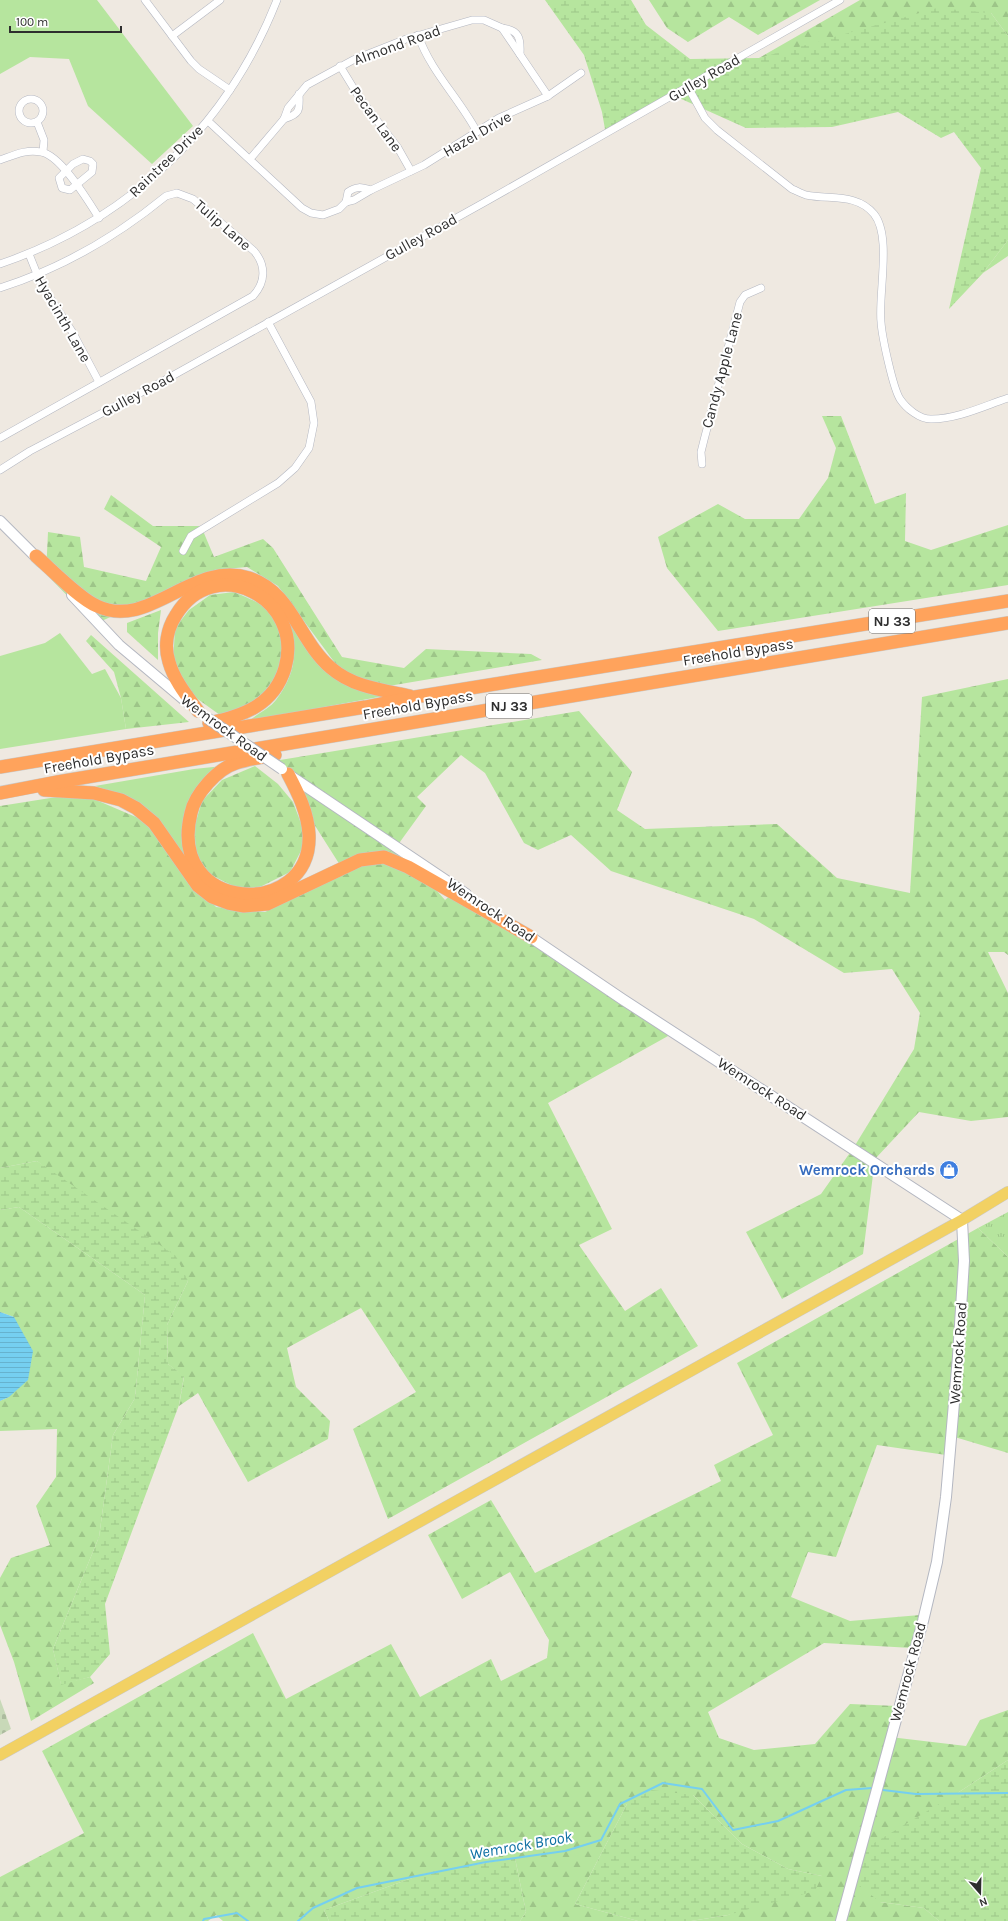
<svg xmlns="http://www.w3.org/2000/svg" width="1008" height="1921" viewBox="0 0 1008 1921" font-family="Karla,sans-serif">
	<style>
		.grass { fill: #b6e59e }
		.forest { fill: url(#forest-firs) }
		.wetland { fill: url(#wetland-marsh) }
		.cemetery { fill: url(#cemetery-stones) }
		.park { fill: url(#park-tufts) }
		.water { fill: url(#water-rules) }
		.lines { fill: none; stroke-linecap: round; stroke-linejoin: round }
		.stream { stroke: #75cff0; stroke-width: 2 }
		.street-casing { stroke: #b4b7c1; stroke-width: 8 }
		.secondary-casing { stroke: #b4b7c1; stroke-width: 12 }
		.primary-casing { stroke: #c9c9c9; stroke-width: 12 }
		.highway-casing { stroke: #c9c9c9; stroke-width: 14 }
		.street { stroke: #fff; stroke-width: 7 }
		.secondary { stroke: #fff; stroke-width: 10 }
		.primary { stroke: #f2d163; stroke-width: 11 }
		.highway { stroke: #ffa35c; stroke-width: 13 }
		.secondary-bridge-casing { stroke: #b4b7c1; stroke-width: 12; stroke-linecap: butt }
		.secondary-bridge { stroke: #fff; stroke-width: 10 }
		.labels { text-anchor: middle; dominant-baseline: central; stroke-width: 4; stroke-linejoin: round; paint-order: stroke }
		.shield { fill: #fff; stroke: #6d6d6d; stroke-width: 1 }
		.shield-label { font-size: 14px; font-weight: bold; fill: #2e2e2e }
		.street-label { font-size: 15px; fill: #2e2e2e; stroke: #fff }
		.shop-label { font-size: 15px; font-weight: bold; fill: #366cbe; stroke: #fff; text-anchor: end }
		.water-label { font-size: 16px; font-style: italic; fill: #0d6fa3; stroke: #fff }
	</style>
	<defs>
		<pattern id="forest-firs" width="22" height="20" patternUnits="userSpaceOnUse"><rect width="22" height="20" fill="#b6e59e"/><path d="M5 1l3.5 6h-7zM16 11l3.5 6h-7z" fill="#9dc588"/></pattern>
		<pattern id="wetland-marsh" width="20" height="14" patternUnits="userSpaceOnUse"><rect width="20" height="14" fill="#b6e59e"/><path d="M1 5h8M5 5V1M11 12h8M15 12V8" fill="none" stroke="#9dc588"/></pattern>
		<pattern id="cemetery-stones" width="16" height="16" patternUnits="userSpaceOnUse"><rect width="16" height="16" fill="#c8d9b8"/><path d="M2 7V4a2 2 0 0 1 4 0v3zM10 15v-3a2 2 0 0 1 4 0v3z" fill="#acbb9e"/></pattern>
		<pattern id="park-tufts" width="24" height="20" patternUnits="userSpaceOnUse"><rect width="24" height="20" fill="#b6e59e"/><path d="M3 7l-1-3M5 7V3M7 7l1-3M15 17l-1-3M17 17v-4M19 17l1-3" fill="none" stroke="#9dc588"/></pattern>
		<pattern id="water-rules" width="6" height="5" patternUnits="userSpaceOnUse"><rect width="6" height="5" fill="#75cff0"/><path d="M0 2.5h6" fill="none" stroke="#66b2ce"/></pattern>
	</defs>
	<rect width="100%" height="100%" fill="#efe9e1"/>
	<g class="grass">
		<path d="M0,0H97L193,126L152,164L88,106L69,59L30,57L0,74Z"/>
		<path d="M1008,240V256L983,273Z"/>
		<path d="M289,620L320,664L384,696L249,721C257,714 270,708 276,700C297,672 297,652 289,620Z"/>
		<path d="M60,633L92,674L105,669L121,698L126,729L0,749V656L45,643Z"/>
		<path d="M223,766L194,792L182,827L188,863L119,794L95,786L194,769Z"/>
	</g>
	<g class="forest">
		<path d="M649,0H820L758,35L729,17L688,42L667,28Z"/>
		<path d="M860,0H1008V36L991,13L759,58Z"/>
		<path d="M822,416H841L875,504L906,493L905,541L931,550L1008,525V585L718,631L667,568L658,537L718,504L745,519H799L828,478L836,448Z"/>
		<path d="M111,495L153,526H201L214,557L263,539L273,548L342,657L404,668L426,649L531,654L542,660L365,690L338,667L278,586L247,567L214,570L95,624L46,574L48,532L80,537L84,567L146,581L161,547L104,509Z"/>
		<path d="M234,592C245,597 270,606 275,617C293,648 278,687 249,704C240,709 229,712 220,715L192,695L173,664L175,628L189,610L210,595Z"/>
		<path d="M161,610L158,633V660L127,632V623Z"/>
		<path d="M91,635L189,722L126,729L121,698L114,672L86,641Z"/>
		<path d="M1008,679V955L1004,952H988L1008,993V1117L971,1121L919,1112L875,1159L863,1254L782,1299L746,1232L821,1194L854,1147L914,1049L920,1013L892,969L844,973L754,919L611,871L571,835L538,850L524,843L485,773L461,755L417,797L426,806L397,846L445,900L458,889L677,1031L548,1103L612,1229L579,1245L625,1311L661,1288L698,1346L388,1519L353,1429L416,1392L361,1308L287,1348L296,1387L330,1421L328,1439L248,1482L198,1393L179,1406L184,1377L168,1364L167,1325L188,1281L37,1161L0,1168V806L63,796L89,797L143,820L216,907L265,912L345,873L274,761L579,711L632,772L617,810L645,829L777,824L837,878L910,893L922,697Z"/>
		<path d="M255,766L278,784L293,802L302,826L303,847L290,872L260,887L239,889L207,873L196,853L194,828L202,801L222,780Z"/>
		<path d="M19,1207L145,1295L135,1398L113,1435L99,1537L53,1649L61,1684L90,1677L94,1683L31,1721L14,1662L0,1625V1578L11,1558L50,1545L36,1506L56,1477L57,1429L0,1431V1401L9,1397L14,1317L0,1312V1210Z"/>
		<path d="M978,1228L1008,1257V1453L948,1435L946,1455L877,1445L836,1557L808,1552L791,1597L850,1621L920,1615L912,1648L824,1643L708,1712L719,1738L754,1750L815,1744L850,1704L897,1706L890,1737L966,1746L980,1720L1008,1710V1760L959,1792L880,1902L924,1908L939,1921H691L728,1915L822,1876L788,1869L742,1844L693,1795L627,1804L575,1904L638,1921H520L526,1912L515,1858L423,1874L324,1910L329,1921H223L216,1915L208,1921H0V1877L84,1833L42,1751L253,1633L286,1699L391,1644L420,1697L491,1659L501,1681L547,1658L549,1640L510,1572L462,1599L428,1535L491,1500L535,1573L721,1481L714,1465L773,1435L737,1363Z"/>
	</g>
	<g class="wetland">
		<path d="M545,0H631L646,25L690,59L759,58L937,8L991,13L1008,36V240L983,273L949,309L981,168L954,132L941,138L898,112L832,127L746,128L677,97L606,135L602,112L584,55Z"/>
		<path d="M37,1161L176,1256L188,1281L167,1325L168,1364L184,1376L179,1405L105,1604L110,1654L90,1677L61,1685L53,1649L99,1537L113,1435L135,1398L145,1295L19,1207L0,1210V1168Z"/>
		<path d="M1008,1760V1921H939L924,1908L880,1902L851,1879L859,1852L959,1792Z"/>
		<path d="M652,1790L693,1795L742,1844L788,1869L822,1876L815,1891L728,1915L691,1921H638L575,1904L627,1804Z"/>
		<path d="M515,1858L526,1912L520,1921H329L324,1910L423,1874Z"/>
	</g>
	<path class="cemetery" d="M0,1699L11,1729L0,1735Z"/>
	<path class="park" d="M1008,1212V1257L978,1228Z"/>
	<path class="water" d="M0,1312L14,1317L33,1351L28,1380L9,1397L0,1401Z"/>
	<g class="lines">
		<g class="stream">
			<path d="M883,1790L916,1794L1008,1793"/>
			<path d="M203,1921L204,1919L237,1913L248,1921"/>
			<path d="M298,1921L313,1908L357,1888L486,1862L565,1851L601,1840L620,1804L663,1783L702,1789L733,1830L778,1821L846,1790L872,1788"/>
		</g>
		<g class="street-casing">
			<g id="street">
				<path d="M145,0L191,61L199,69L230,90"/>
				<path d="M502,28C519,30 521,38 520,54"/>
				<path d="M418,35C431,72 459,98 477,132"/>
				<path d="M172,36L220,0"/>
				<path d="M340,66L359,97L398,148L411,171"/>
				<path d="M688,87L705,118L717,130L792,189C797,191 802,194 806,195C830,200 857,193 874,214C892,236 878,294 881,322C882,337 893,388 900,399C906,408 920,420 932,419C957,419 984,406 1008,398"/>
				<circle cx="31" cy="111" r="12"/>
				<path d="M284,119C300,114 300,110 299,94"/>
				<path d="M208,121L302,208L311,213L323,215L339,209L346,202L354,200L371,190L424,165L499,118L548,96L581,73"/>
				<path d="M37,122L44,140L43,152"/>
				<path d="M83,159L90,161L93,164L92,172L70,190L62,188L59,178L73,164Z"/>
				<path d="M250,159L284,119L288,108L307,85L353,60L406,39L472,20H484L502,28L548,96"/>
				<path d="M0,160C14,155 26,149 41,152C61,155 89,202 99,218"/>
				<path d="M346,202L348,192C356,186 361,187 371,190"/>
				<path d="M29,254L41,284L73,333L99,382"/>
				<path d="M0,264C129,220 227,127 277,0"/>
				<path d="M0,288C62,268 116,237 166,196L177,193L193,199L254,251C266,265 266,282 253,296L0,438"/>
				<path d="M702,464L701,452L704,440L740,302L745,295L761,288"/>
				<path d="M0,470L30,451L163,381L485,202L840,0"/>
				<path d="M183,551L191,536L278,483L295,468L309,448L314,423L311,402L268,322"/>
			</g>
		</g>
		<g class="secondary-casing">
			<g id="secondary">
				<path d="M0,521L41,562"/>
				<path d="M72,595L119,645L188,703"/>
				<path d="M289,775L466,894"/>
				<path d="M526,934L622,999L962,1220L964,1261L958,1356L946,1497L937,1562L923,1621L841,1921"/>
			</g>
		</g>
		<g class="primary-casing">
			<path id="primary" d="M0,1755L962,1220L1008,1192"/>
		</g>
		<g class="highway-casing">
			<g id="highway">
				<path d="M36,556C52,570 80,599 97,606C149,631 192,560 249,578C292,592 299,641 331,668C353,687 382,690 410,696"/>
				<path d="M198,711C187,696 174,680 169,662C164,646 167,629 176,615C214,552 305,598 285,668C274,705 243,716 209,723"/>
				<path d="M275,755C262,757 249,759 236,763C217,769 195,794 191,813C166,914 312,920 309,835C308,813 298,793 288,774"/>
				<path d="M0,767L365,707L415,697L1008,601"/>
				<path d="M44,790L94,793L121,800L136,808L154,823L198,886L212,897L228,903L244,906L267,904L360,860L384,857L408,867L531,937"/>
				<path d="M0,793L57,782L1008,623"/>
			</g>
		</g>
		<use href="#street" class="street"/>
		<use href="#secondary" class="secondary"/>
		<use href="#primary" class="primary"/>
		<use href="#highway" class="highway"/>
		<g class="secondary-bridge-casing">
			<path id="secondary-bridge" d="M207,718L282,769"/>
		</g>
		<use href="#secondary-bridge" class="secondary-bridge"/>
	</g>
	<defs>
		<g id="shop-disc" transform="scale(1)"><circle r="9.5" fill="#3f7fe0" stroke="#fff"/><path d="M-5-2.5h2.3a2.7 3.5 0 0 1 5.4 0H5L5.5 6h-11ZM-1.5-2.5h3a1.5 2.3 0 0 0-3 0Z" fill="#fff"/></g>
	</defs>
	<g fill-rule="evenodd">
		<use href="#shop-disc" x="949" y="1170"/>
	</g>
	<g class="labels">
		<g class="shield">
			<rect x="869" y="609" width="46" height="24" rx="3"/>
			<rect x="486" y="694" width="46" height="24" rx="3"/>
		</g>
		<g class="shield-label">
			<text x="892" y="621">NJ 33</text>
			<text x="509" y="706">NJ 33</text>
		</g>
		<g class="street-label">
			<text transform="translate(397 45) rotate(-20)">Almond Road</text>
			<text transform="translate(704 78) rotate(-30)">Gulley Road</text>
			<text transform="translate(376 119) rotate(54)">Pecan Lane</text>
			<text transform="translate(477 134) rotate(-30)">Hazel Drive</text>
			<text transform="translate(166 161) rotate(-44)">Raintree Drive</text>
			<text transform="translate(223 225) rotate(41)">Tulip Lane</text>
			<text transform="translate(421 237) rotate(-29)">Gulley Road</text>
			<text transform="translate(63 319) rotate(60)">Hyacinth Lane</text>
			<text transform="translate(722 370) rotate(-75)">Candy Apple Lane</text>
			<text transform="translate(138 394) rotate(-28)">Gulley Road</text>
			<text transform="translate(738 652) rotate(-9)">Freehold Bypass</text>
			<text transform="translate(418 705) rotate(-10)">Freehold Bypass</text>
			<text transform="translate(224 728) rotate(36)">Wemrock Road</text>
			<text transform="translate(99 759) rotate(-10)">Freehold Bypass</text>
			<text transform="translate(491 910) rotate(34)">Wemrock Road</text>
			<text transform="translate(762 1089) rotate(33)">Wemrock Road</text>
			<text transform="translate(958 1353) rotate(-86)">Wemrock Road</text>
			<text transform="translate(908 1672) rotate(-75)">Wemrock Road</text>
		</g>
		<g class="shop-label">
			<text x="935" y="1170">Wemrock Orchards</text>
		</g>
		<g class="water-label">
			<text transform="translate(521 1845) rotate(-10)">Wemrock Brook</text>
		</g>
	</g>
	<g transform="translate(980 1893) rotate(160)" stroke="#ffffff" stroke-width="3" paint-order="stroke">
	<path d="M0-3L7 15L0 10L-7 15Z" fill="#2e2e2e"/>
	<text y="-6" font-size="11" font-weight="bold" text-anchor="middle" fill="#2e2e2e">N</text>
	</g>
	<path d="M10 26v6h111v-6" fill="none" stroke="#2e2e2e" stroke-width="2"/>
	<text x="16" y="26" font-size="12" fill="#2e2e2e" stroke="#ffffff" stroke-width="3" paint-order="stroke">100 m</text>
</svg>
